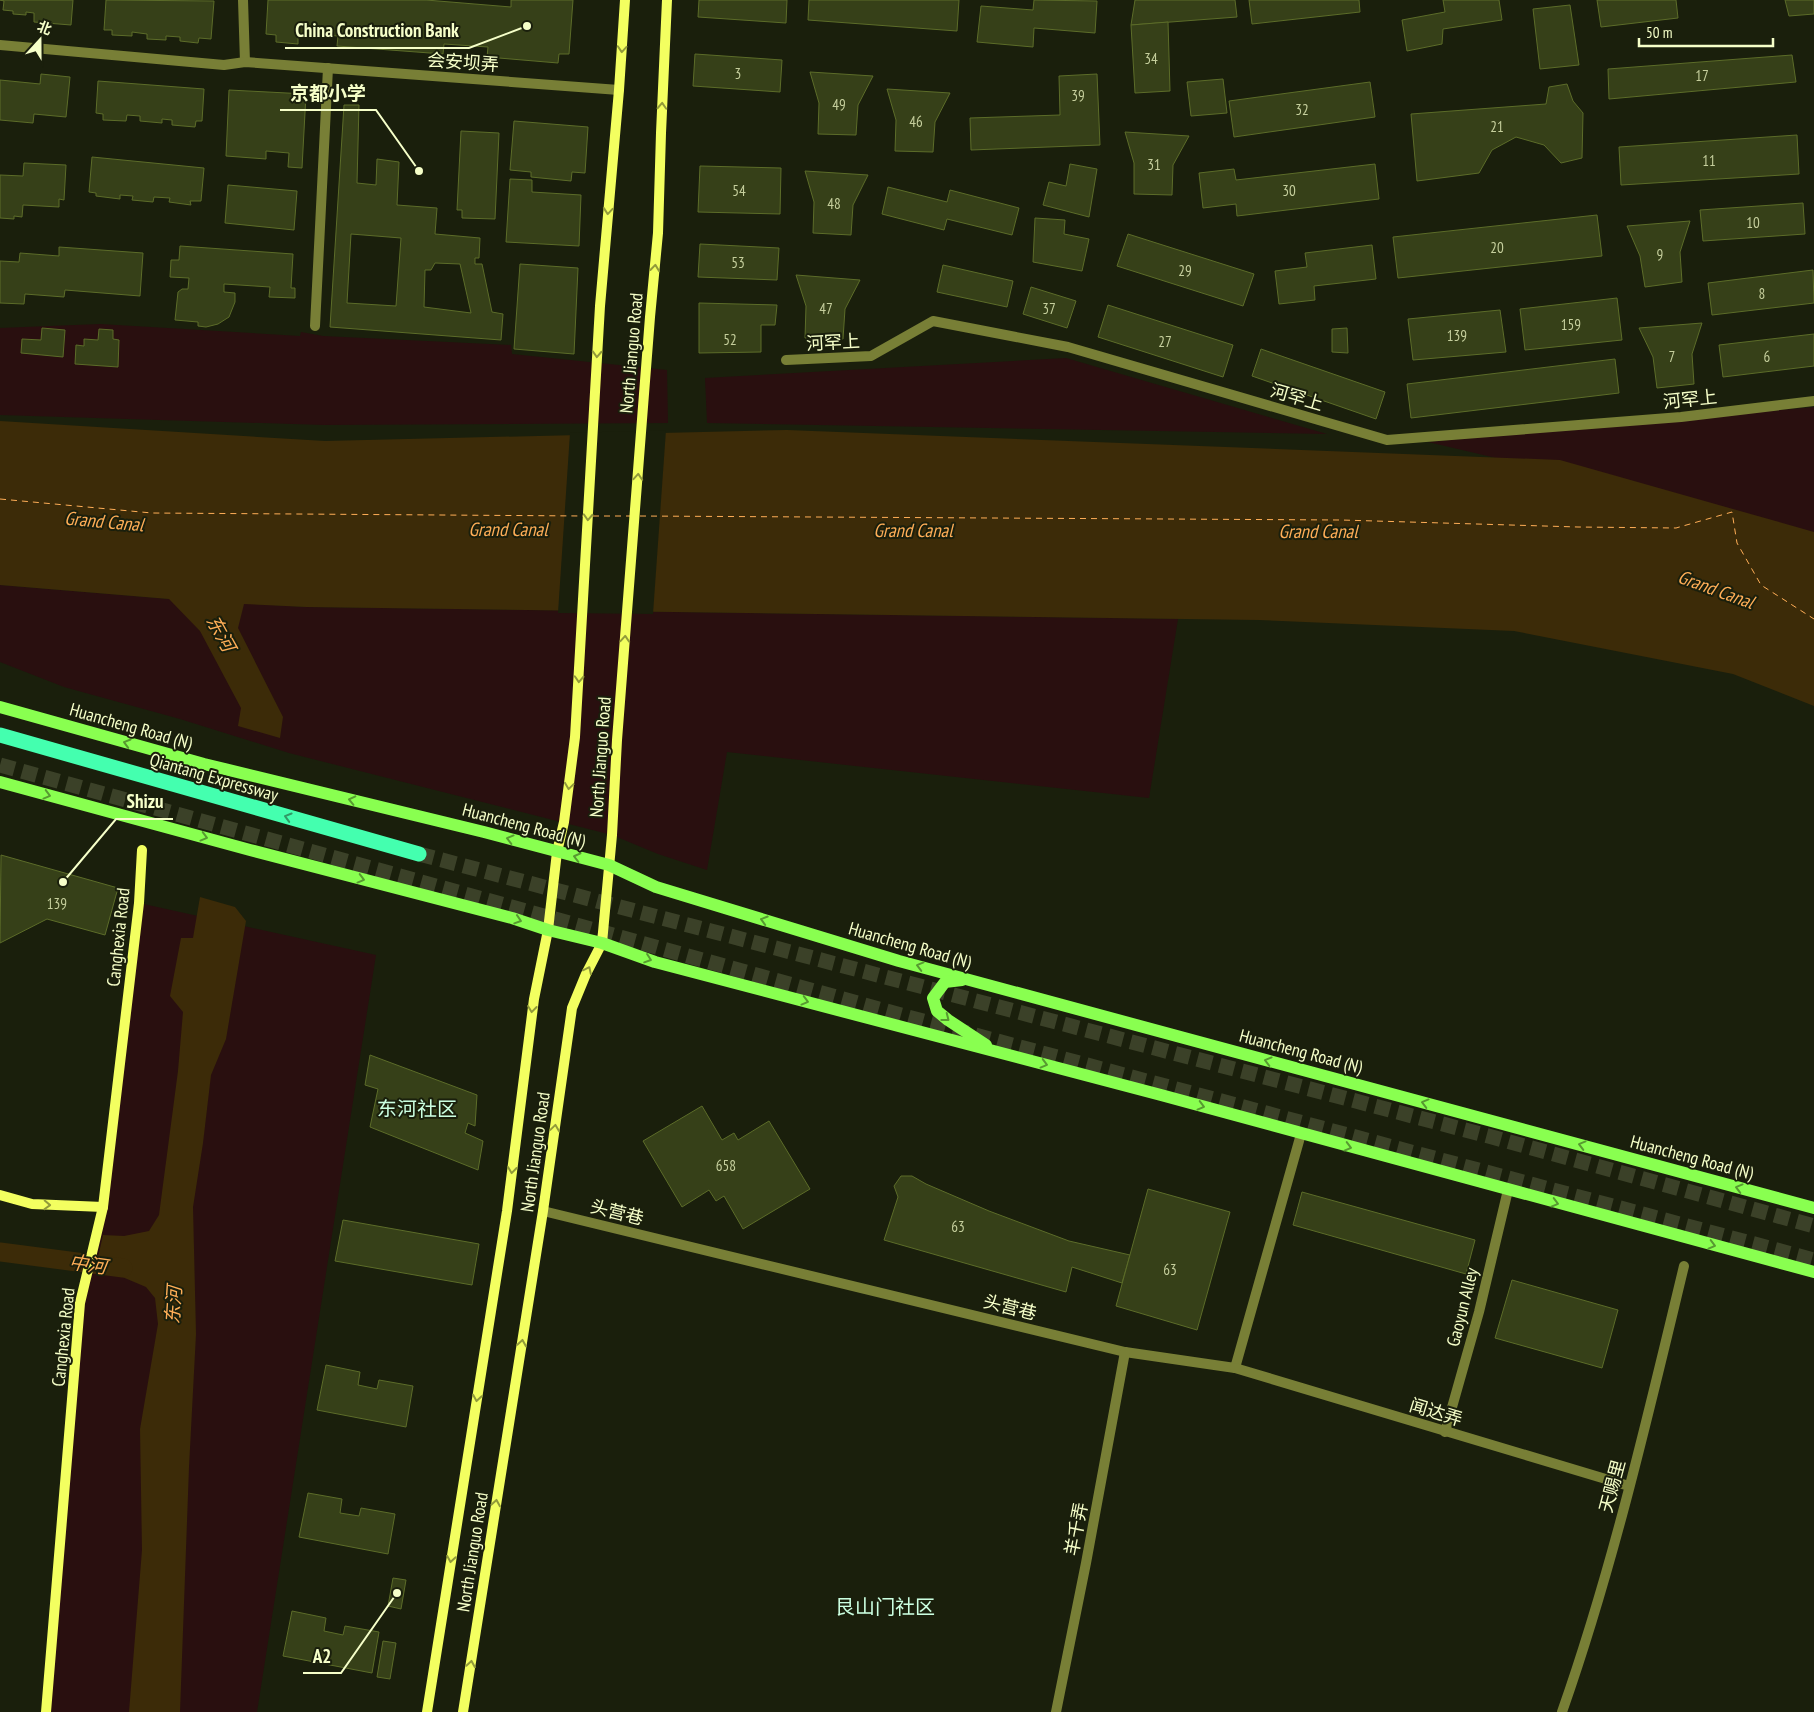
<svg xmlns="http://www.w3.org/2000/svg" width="1814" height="1712" viewBox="0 0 1814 1712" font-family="'PT Sans Narrow','Noto Sans SC',sans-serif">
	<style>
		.green { fill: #290f0f }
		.water { fill: #3c2b08 }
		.pier { fill: #1a1f0c }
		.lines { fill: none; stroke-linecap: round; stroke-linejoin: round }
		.canal { stroke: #3c2b08; stroke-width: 19 }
		.ferry { stroke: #ffae57; stroke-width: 1; stroke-dasharray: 6 5; stroke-linecap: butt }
		.building { fill: #364018; stroke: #5c6c29; fill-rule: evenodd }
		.highway-tunnel { stroke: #3b4128; stroke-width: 15; stroke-dasharray: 15 8; stroke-linecap: butt }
		.street { stroke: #787f36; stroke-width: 10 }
		.secondary { stroke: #f3ff60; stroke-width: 10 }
		.primary { stroke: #89ff50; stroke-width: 12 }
		.highway { stroke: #44ffaf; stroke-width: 15 }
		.oneway { stroke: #919a3a }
		.oneway2 { stroke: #579a31 }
		.oneway3 { stroke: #319a66 }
		.labels { text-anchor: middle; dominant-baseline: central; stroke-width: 4; stroke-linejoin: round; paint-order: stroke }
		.number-label { font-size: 15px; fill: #c6cf9d }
		.street-label { font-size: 18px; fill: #f6ffc9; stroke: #1a1f0c }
		.water-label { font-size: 19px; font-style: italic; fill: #ffae57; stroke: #1a1f0c }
		.quarter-label { font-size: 20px; fill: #cbffe1; stroke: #1a1f0c }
		.leader { fill: none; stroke: #f6ffc9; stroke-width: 2 }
		.callout-dot { fill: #f6ffc9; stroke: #1a1f0c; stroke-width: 2 }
		.callout-label { font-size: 19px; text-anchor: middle; font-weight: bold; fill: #f6ffc9; stroke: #1a1f0c; stroke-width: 4; stroke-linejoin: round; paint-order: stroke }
	</style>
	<rect width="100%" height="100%" fill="#1a1f0c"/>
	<g class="green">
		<path d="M100,324L300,336L301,332L323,336L511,345L512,354L667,370L668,423L324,425L0,415V328Z"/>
		<path d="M1066,358L1327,434L707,423L705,378Z"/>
		<path d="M1814,407V533L1428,442Z"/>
		<path d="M0,585L169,599L306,607L1178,619L1149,798L727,752L707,870L658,854L612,835L289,753L180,719L64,687L0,662Z"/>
		<path d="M139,903L376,955L257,1712H46L80,1303L103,1207Z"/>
	</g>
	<g class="water">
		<path d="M0,421L325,441L787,430L1560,460L1814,532V706L1733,674L1514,631L1259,620L306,607L244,604L238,628L283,717L280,738L238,726L241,708L200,631L169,599L0,585Z"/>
		<path d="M200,897L235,907L246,921L226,1039L211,1075L203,1143L193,1207L196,1334L189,1467L180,1712H129L142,1550L140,1429L158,1324L155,1298L146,1287L120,1276L95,1271L103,1235L124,1236L149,1231L159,1215L178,1071L183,1012L170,996L181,938H193Z"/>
	</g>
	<path class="pier" d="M666,430L653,614L558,613L570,433Z"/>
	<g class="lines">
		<path class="canal" d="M0,1252L123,1268"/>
		<g class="ferry">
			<path d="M0,499L152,513L584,516"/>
			<path d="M593,516H631"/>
			<path d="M640,516L1341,520L1578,527L1676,528L1732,512L1737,543L1761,585L1814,619"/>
		</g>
	</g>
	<g class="building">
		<path d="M0,0H73L71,25L34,22V13L26,12V15L13,14V11L3,10L4,1Z"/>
		<path d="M106,0L214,1L211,39L199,38L198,43L180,41V37L166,36V40L147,39V34L132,32V36L112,35V30H104Z"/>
		<path d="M268,0H426L511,7V0H573L569,54H559L558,63L487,57L488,47L444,44L443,54L337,46L338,36L298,33V44L276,42V35L266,34Z"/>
		<path d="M699,0H787L786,23L698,17Z"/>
		<path d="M809,0H959L957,31L808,20Z"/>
		<path d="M1034,0L1097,1L1095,33L1034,28L1033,47L977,42L981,6L1033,10Z"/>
		<path d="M1135,0H1235L1237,17L1131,25Z"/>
		<path d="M1249,0H1359L1360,12L1252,24Z"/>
		<path d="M1443,0H1499L1502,20L1443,29L1442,44L1407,51L1402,20L1445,12Z"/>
		<path d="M1597,0H1676L1678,18L1601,27Z"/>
		<path d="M1785,0H1814V14L1789,16Z"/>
		<path d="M1570,5L1579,65L1540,69L1533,9Z"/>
		<path d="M1168,22L1170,91L1135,93L1131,25Z"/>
		<path d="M695,54L782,60L780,92L693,86Z"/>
		<path d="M1792,55L1796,82L1609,99L1608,69Z"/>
		<path d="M810,72L873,76L858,105L856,135L818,134L819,103Z"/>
		<path d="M41,74L70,77L66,117L34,114L33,123L0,120V80L40,84Z"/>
		<path d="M1097,74L1100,145L971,150L970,118L1060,115L1059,76Z"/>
		<path d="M1223,79L1227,113L1191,116L1187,82Z"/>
		<path d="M98,81L204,89L202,121H196L195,127L172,125V120L162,119V123L140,121V116L127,115L126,121L103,120V114L96,113Z"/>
		<path d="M1370,82L1375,117L1234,137L1229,101Z"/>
		<path d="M1567,84L1573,101L1583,113L1582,158L1561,163L1544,145L1516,137L1492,150L1479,173L1417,181L1411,114L1546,104L1549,87Z"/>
		<path d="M887,89L950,93L935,122L933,152L895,151L896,120Z"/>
		<path d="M229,90L306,94L302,168L288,167L289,153L266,151V159L226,156Z"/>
		<path d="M344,105H359L357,183L376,185L377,159L399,162L397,205L437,208L435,234L480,238L479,258H475V264H482L492,312L503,314L501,340L330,327ZM351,234L401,238L396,306L347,303ZM435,263L460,264L471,313L424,307L425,270H431Z"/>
		<path d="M514,121L588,127L585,173L572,172L571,181L531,177V172L510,170Z"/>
		<path d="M461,131L499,133L495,219L462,218V210H457Z"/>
		<path d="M1125,132L1189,136L1173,165L1172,195L1134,194V163Z"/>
		<path d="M1797,135L1799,174L1621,185L1619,147Z"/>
		<path d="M92,157L204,168L201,201H190L191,205L169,202L170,198L154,197L153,202L132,200L133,196L120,195V199L96,196V193L89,192Z"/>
		<path d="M24,163L66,165L64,200L59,199V207L23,205L22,217L14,216V219L0,218V175L23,176Z"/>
		<path d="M1070,164L1097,169L1089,217L1043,205L1049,182L1066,186Z"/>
		<path d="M1375,164L1379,199L1237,216L1236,204L1203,208L1199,173L1234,169L1236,180Z"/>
		<path d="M700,166L781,168L780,214L698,212Z"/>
		<path d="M805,171L868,175L853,205L851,235L813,233L814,202Z"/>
		<path d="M510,179L532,180V192L581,195L579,246L506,242Z"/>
		<path d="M228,185L297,191L294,230L225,223Z"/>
		<path d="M888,187L947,202L950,190L1019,208L1012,235L947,219L944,230L882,214Z"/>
		<path d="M1803,203L1805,234L1703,241L1700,210Z"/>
		<path d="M1597,215L1602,256L1398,278L1393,237Z"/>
		<path d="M1035,218L1065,220L1064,234L1089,239L1082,271L1033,262Z"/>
		<path d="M1690,221L1680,252L1682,282L1645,287L1640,256L1627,226Z"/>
		<path d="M1128,234L1254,274L1243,306L1117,266Z"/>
		<path d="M700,244L779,248L777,280L698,277Z"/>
		<path d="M1372,245L1376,279L1314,286L1315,300L1279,304L1275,271L1307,267L1305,253Z"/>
		<path d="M180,246L293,254L291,288H295V298L269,297L270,287L224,284V292L235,293V302L229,317L218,324L206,327L198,326V322L175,320L178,292L182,289H188L189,278L170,277L171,260H179Z"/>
		<path d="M59,247L143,253L140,296L65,290L64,297L25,294L24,304L0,303V261L19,262L20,253L59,256Z"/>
		<path d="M520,264L578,268L574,354L514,349Z"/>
		<path d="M943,265L1013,281L1007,307L937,292Z"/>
		<path d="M1813,270L1814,303L1712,315L1708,283Z"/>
		<path d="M796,275L860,280L845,309L843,339L805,338L806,306Z"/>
		<path d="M1031,287L1076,301L1067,328L1023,314Z"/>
		<path d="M1617,298L1622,340L1525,350L1520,309Z"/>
		<path d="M699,303L777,305L775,325H761V352L699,353Z"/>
		<path d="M1108,305L1233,345L1223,377L1098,337Z"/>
		<path d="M1500,310L1506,352L1413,360L1408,319Z"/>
		<path d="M1702,323L1692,354L1694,384L1657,388L1653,357L1639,328Z"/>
		<path d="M42,328L65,330L63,357L21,353L22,339L41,340Z"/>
		<path d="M1347,328L1348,353L1332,352V329Z"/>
		<path d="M99,329L113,330V339L119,340L118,367L75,364L76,345L84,346V339L98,340Z"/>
		<path d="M1814,334V366L1723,377L1719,345Z"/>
		<path d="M1261,349L1385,392L1376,419L1252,376Z"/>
		<path d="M1615,359L1619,393L1411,418L1407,384Z"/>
		<path d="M1,855L118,888L105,935L47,919L0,943Z"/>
		<path d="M370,1055L477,1095L475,1126L468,1123L465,1133L483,1141L478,1170L370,1127L378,1089L365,1085Z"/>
		<path d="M702,1106L722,1140L734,1133L738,1140L769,1121L810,1189L743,1229L724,1196L716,1201L709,1190L682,1207L643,1141Z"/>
		<path d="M901,1176H912L926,1184L989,1211L1069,1241L1130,1255L1122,1283L1072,1267L1066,1292L884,1240L898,1197L894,1186Z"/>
		<path d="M1148,1189L1230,1212L1197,1330L1116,1306Z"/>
		<path d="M1302,1192L1475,1240L1466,1274L1293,1225Z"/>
		<path d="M343,1220L479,1244L472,1285L335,1261Z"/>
		<path d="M1512,1280L1618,1310L1602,1368L1495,1338Z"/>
		<path d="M326,1365L360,1372L358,1385L377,1389L379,1380L413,1386L406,1427L317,1410Z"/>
		<path d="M308,1493L342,1499L340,1513L359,1516L361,1508L395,1514L388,1554L299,1537Z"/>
		<path d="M393,1578L406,1580L401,1609L388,1606Z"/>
		<path d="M292,1611L326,1618L324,1631L343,1635L345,1626L379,1632L372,1673L283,1656Z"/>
		<path d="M383,1641L396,1643L390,1679L377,1677Z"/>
	</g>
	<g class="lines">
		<g class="highway-tunnel">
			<path d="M0,765L908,1017L1814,1260"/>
			<path d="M419,854L1492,1137L1814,1226"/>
		</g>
		<g class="street">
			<path d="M243,0L245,62"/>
			<path d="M0,45L224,65L245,62L619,90"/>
			<path d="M315,326L328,68"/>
			<path d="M786,360L871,356L933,321L1068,347L1387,440L1681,417L1814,401"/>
			<path d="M543,1211L1125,1352L1235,1368L1301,1134"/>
			<path d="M1235,1368L1629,1486"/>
			<path d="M1445,1432L1479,1312L1508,1190"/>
			<path d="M1056,1712L1086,1563L1125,1352"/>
			<path d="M1562,1712C1613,1567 1648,1415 1684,1266"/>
		</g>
		<g class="secondary">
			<path d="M0,1195L32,1204L103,1207"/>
			<path d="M46,1712L80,1303L103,1207L139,903L142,850"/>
			<path d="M427,1712L507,1211L534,999L548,930L557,852L564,822L575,737L600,306L619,90L625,0"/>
			<path d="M463,1712L543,1211L572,1008L586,974L602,943L612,835L617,740L650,317L658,233L661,133L667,0"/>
		</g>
		<g class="primary">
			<path d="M0,707L204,764L484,832L609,865L656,887L899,961L1814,1208"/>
			<path d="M0,782L250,850L512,918L548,930L602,943L655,962L1161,1095L1814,1272"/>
			<path d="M962,980L945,982L933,998L937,1011L948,1020L986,1045"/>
		</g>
		<path class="highway" d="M0,735L419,854"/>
	</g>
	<defs><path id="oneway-chevron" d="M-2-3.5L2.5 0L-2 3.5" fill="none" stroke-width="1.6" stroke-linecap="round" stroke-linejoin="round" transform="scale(1.25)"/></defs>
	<g class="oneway">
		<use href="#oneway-chevron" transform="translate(622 49) rotate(94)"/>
		<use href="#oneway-chevron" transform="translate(662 106) rotate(-87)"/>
		<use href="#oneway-chevron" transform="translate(608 211) rotate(95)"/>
		<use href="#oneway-chevron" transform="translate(655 268) rotate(-84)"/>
		<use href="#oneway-chevron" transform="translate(597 354) rotate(93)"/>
		<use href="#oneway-chevron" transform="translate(638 477) rotate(-86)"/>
		<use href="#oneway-chevron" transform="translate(588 517) rotate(93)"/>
		<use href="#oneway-chevron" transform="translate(625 639) rotate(-86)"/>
		<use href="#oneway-chevron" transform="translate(579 679) rotate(93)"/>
		<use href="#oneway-chevron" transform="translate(569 786) rotate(98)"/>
		<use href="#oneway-chevron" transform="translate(588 970) rotate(-64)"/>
		<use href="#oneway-chevron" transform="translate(532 1009) rotate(97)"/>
		<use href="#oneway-chevron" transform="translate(555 1128) rotate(-82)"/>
		<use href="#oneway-chevron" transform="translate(512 1170) rotate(97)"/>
		<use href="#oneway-chevron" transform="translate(47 1205) rotate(2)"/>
		<use href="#oneway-chevron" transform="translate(522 1343) rotate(-81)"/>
		<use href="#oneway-chevron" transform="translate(477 1398) rotate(99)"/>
		<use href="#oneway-chevron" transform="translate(496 1503) rotate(-81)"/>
		<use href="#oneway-chevron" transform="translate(451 1559) rotate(99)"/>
		<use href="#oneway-chevron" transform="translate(471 1664) rotate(-81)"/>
	</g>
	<g class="oneway2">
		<use href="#oneway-chevron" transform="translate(127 743) rotate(-164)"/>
		<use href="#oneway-chevron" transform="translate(47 795) rotate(15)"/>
		<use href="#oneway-chevron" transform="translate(352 800) rotate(-167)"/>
		<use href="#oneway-chevron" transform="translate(204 837) rotate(15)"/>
		<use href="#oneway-chevron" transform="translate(510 839) rotate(-165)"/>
		<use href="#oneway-chevron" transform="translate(577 857) rotate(-166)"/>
		<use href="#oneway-chevron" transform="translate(361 879) rotate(15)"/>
		<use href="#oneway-chevron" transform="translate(518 920) rotate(18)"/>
		<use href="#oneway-chevron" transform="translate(764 920) rotate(-163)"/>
		<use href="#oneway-chevron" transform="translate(648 959) rotate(19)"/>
		<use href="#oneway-chevron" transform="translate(920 966) rotate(-165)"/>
		<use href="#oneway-chevron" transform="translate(805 1001) rotate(15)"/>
		<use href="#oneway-chevron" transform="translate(946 1018) rotate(38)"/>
		<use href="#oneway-chevron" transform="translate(1268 1061) rotate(-165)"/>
		<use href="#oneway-chevron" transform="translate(1044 1064) rotate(15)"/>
		<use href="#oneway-chevron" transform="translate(1425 1103) rotate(-165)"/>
		<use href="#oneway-chevron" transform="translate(1201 1106) rotate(15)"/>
		<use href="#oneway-chevron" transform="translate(1582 1145) rotate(-165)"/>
		<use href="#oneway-chevron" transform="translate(1348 1147) rotate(15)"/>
		<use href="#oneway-chevron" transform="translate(1739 1188) rotate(-165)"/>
		<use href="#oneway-chevron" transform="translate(1555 1203) rotate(15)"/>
		<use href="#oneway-chevron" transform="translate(1712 1245) rotate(15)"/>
	</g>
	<use class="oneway3" href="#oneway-chevron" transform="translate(288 817) rotate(-164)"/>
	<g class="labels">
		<g class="number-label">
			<text x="1151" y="58">34</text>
			<text x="738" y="73">3</text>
			<text x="1702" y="75">17</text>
			<text x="1078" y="95">39</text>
			<text x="839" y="104">49</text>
			<text x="1302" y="109">32</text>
			<text x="916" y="121">46</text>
			<text x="1497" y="126">21</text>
			<text x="1709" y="160">11</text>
			<text x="1154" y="164">31</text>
			<text x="739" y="190">54</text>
			<text x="1289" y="190">30</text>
			<text x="834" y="203">48</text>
			<text x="1753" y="222">10</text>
			<text x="1497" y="247">20</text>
			<text x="1660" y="254">9</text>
			<text x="738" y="262">53</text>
			<text x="1185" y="270">29</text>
			<text x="1762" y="293">8</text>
			<text x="826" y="308">47</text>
			<text x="1049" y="308">37</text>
			<text x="1571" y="324">159</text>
			<text x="1457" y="335">139</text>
			<text x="730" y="339">52</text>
			<text x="1165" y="341">27</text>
			<text x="1672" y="356">7</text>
			<text x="1767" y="356">6</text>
			<text x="57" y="903">139</text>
			<text x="726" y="1165">658</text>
			<text x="958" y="1226">63</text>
			<text x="1170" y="1269">63</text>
		</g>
		<g class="street-label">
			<text transform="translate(463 62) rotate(4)">会安坝弄</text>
			<text transform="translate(833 342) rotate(-3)">河罕上</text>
			<text transform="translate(631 353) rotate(-85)">North Jianguo Road</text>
			<text transform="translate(1297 397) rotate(16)">河罕上</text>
			<text transform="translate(1690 399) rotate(-6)">河罕上</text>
			<text transform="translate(131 726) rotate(16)">Huancheng Road (N)</text>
			<text transform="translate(600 757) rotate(-86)">North Jianguo Road</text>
			<text transform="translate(214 777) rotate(16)">Qiantang Expressway</text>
			<text transform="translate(524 825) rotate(15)">Huancheng Road (N)</text>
			<text transform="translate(118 937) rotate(-84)">Canghexia Road</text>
			<text transform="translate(910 945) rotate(16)">Huancheng Road (N)</text>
			<text transform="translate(1301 1051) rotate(15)">Huancheng Road (N)</text>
			<text transform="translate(535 1152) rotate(-82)">North Jianguo Road</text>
			<text transform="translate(1692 1157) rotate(15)">Huancheng Road (N)</text>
			<text transform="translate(617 1212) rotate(14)">头营巷</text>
			<text transform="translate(1010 1307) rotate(14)">头营巷</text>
			<text transform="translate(1462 1307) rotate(-76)">Gaoyun Alley</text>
			<text transform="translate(63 1337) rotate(-84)">Canghexia Road</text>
			<text transform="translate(1436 1412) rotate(17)">闻达弄</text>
			<text transform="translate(1612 1486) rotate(-75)">天赐里</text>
			<text transform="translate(1076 1529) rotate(-79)">羊千弄</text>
			<text transform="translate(472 1552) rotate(-81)">North Jianguo Road</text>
		</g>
		<g class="water-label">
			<text transform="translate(104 521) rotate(5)">Grand Canal</text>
			<text x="508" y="529">Grand Canal</text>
			<text x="913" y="530">Grand Canal</text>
			<text x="1318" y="531">Grand Canal</text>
			<text transform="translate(1716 589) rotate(20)">Grand Canal</text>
			<text transform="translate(221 633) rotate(61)">东河</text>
			<text transform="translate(88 1264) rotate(8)">中河</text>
			<text transform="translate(173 1305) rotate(-86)">东河</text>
		</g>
		<g class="quarter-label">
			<text x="417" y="1109">东河社区</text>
			<text x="885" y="1607">艮山门社区</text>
		</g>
	</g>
	<path class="leader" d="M527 26L469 48H285M419 171L376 110H280M63 882L116 819H173M397 1593L341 1673H303"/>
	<g class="callout-dot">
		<circle cx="527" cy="26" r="5"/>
		<circle cx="419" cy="171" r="5"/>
		<circle cx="63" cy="882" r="5"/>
		<circle cx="397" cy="1593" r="5"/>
	</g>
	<g class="callout-label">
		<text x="377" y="37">China Construction Bank</text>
		<text x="328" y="100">京都小学</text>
		<text x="145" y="808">Shizu</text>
		<text x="322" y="1663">A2</text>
	</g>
	<g transform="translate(40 40) rotate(21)" stroke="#1a1f0c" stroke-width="4" paint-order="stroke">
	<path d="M0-4L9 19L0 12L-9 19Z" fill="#f6ffc9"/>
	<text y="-8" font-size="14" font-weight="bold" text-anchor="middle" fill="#f6ffc9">北</text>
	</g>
	<path d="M1639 38v8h134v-8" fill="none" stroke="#f6ffc9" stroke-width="2.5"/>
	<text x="1646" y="38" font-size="15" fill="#f6ffc9" stroke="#1a1f0c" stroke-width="4" paint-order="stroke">50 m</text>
</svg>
